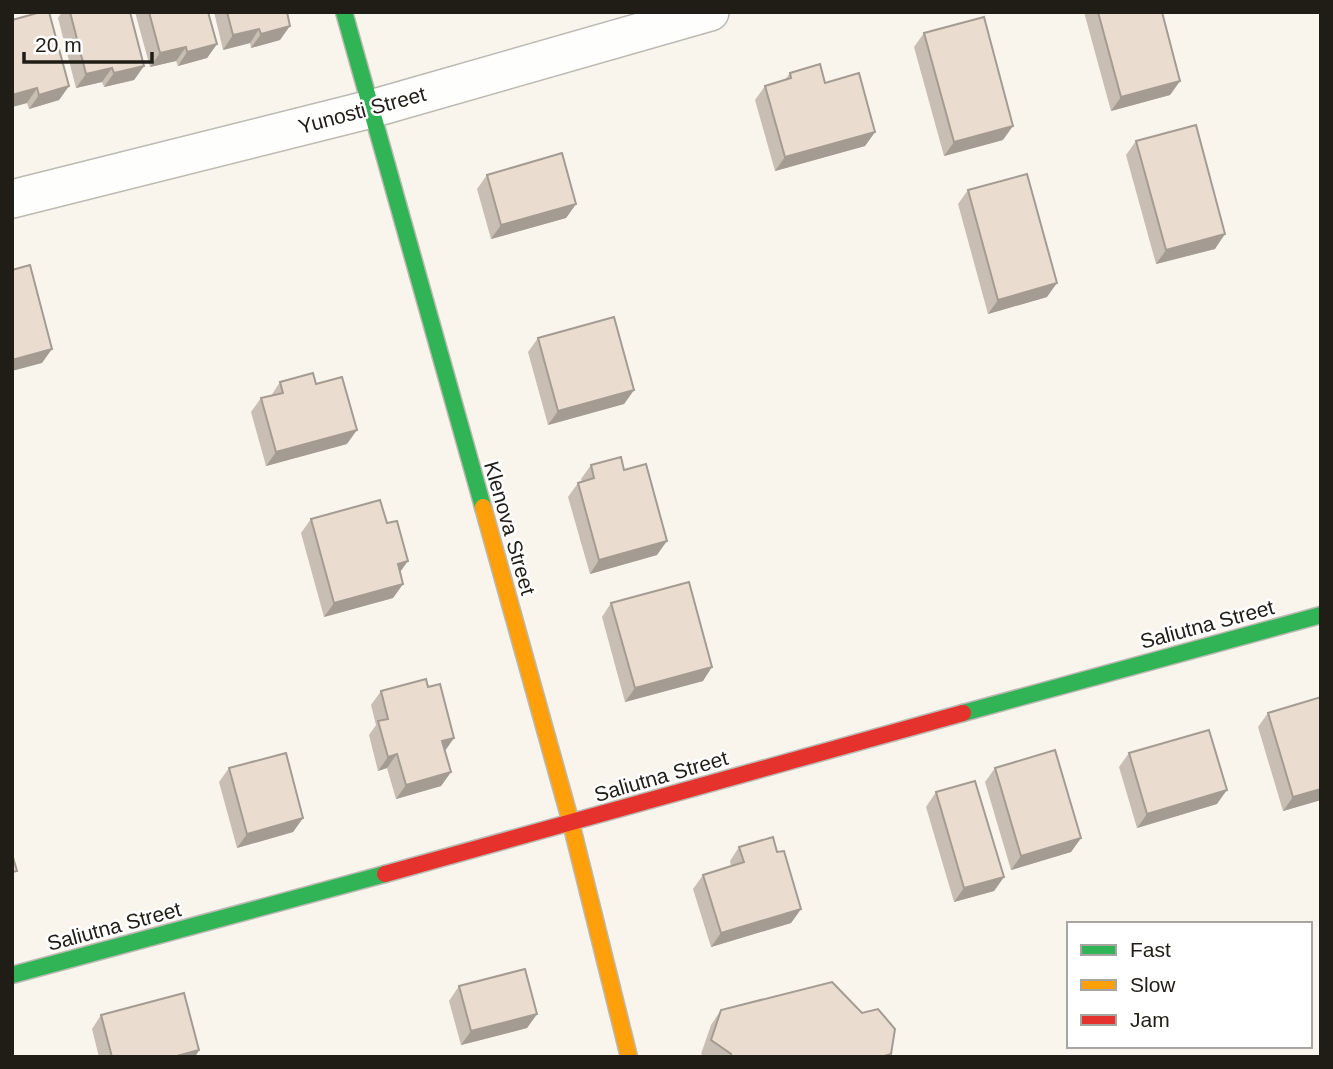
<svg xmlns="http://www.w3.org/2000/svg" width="1333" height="1069" viewBox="0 0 1333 1069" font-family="Arial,sans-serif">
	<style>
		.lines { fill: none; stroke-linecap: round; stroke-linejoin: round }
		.street-casing { stroke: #bcb9b3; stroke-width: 40 }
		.fast-casing { stroke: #bcb9b3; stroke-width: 19 }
		.slow-casing { stroke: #bcb9b3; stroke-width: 19 }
		.jam-casing { stroke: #bcb9b3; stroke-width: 19 }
		.street { stroke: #fefefc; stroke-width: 37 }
		.fast { stroke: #30b455; stroke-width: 16 }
		.slow { stroke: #ff9f0a; stroke-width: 16 }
		.jam { stroke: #e5322d; stroke-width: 16 }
		.wall { fill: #c9beb3 }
		.shaded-wall { fill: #a49b92 }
		.building { fill: #eaddd0; stroke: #a49b92; stroke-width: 2 }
		.labels { text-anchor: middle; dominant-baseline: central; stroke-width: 5; stroke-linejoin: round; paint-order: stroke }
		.street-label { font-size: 21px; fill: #201d16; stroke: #fff }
	</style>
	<rect width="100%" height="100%" fill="#f9f5ed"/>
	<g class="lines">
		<g class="street-casing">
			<path id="street" d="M12,199L371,109L710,12"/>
		</g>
		<g class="fast-casing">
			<g id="fast">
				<path d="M344,12L483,507"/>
				<path d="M963,713L1321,615"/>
				<path d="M12,975L385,874"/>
			</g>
		</g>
		<g class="slow-casing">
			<path id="slow" d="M483,507L571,823L629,1057"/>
		</g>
		<g class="jam-casing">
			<path id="jam" d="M385,874L963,713"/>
		</g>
		<use href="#street" class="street"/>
		<use href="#fast" class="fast"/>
		<use href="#slow" class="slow"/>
		<use href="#jam" class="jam"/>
	</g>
	<g class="wall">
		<path d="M62,12H130L144,66L134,80L104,87L102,82L76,88L58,18Z"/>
		<path d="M135,12H208L217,44L207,58L178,66L176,61L150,67Z"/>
		<path d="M214,12H287L280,40L251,48L250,43L223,50Z"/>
		<path d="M1084,12H1162L1180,81L1170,95L1111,111Z"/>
		<path d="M12,20L69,86L59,100L29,109L27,103L12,107Z"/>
		<path d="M924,33L1003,140L944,156L914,47Z"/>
		<path d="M790,73L825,83L875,132L865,146L775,171L755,100L765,86L785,80Z"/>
		<path d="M1136,141L1215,249L1156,264L1126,155Z"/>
		<path d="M487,175L576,204L566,218L491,239L477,189Z"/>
		<path d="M968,190L1047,297L988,314L958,204Z"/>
		<path d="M538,338L634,390L624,404L548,425L528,352Z"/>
		<path d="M280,382L316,384L347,444L266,466L251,412L261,398L271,396Z"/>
		<path d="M591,465L624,470L657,555L590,574L568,497L578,483L582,482L581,479Z"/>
		<path d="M311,519L387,523L403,584L393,598L324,617L301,533Z"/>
		<path d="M611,603L703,681L625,702L602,617Z"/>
		<path d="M428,687L454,738L445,751L451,772L441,786L396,799L387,768L378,771L369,735L376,725L371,705L381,691Z"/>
		<path d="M1321,697V800L1283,811L1258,727L1268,713Z"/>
		<path d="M1129,753L1217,804L1137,828L1119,767Z"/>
		<path d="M229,768L303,818L293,832L237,848L219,782Z"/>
		<path d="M995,768L1081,838L1071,852L1011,870L985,782Z"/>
		<path d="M936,792L1004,877L994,891L954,902L926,807Z"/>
		<path d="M739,847L777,852L801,909L791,923L711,947L693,889L703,875L731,866L730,861Z"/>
		<path d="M459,986L537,1014L527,1028L461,1045L449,1001Z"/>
		<path d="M721,1010L891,1054L889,1057H705L701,1054L711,1025Z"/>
		<path d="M101,1015L199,1050L195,1057H99L92,1029Z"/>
	</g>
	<g class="shaded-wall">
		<path d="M290,26L280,40L251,48L261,34Z"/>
		<path d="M259,29L250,43L223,50L233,35Z"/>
		<path d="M217,44L207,58L178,66L187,52Z"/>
		<path d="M186,47L176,61L150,67L160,53Z"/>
		<path d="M144,66L134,80L104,87L114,73Z"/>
		<path d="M112,68L102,82L76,88L86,74Z"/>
		<path d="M1180,81L1170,95L1111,111L1121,97Z"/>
		<path d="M69,86L59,100L29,109L39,95Z"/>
		<path d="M37,88L27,103L12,107V95Z"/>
		<path d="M1013,126L1003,140L944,156L954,142Z"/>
		<path d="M875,132L865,146L775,171L785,157Z"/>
		<path d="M576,204L566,218L491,239L501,225Z"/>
		<path d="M1225,234L1215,249L1156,264L1166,250Z"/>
		<path d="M1057,283L1047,297L988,314L998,300Z"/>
		<path d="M52,349L42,363L12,371V360Z"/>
		<path d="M634,390L624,404L548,425L558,411Z"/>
		<path d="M357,430L347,444L266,466L276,452Z"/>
		<path d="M667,541L657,555L590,574L599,560Z"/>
		<path d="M408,561L398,575V564Z"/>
		<path d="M403,584L393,598L324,617L334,603Z"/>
		<path d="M712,667L703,681L625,702L635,688Z"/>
		<path d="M454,738L444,752L442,741Z"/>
		<path d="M397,754L387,768L378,771L388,757Z"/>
		<path d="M451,772L441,786L396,799L406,785Z"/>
		<path d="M1321,789V800L1283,811L1293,797Z"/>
		<path d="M1227,790L1217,804L1137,828L1147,814Z"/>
		<path d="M303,818L293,832L237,848L247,834Z"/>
		<path d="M1081,838L1071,852L1011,870L1021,856Z"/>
		<path d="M1004,877L994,891L954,902L964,888Z"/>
		<path d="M801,909L791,923L711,947L721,933Z"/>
		<path d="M537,1014L527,1028L461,1045L471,1031Z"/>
		<path d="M199,1050L195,1057H173Z"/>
	</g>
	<g class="building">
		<path d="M41,12H49L69,86L39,95L37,88L12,95V20Z"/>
		<path d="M70,12H130L144,66L114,73L112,68L86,74Z"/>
		<path d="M149,12H208L217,44L187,52L186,47L160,53Z"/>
		<path d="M227,12H287L290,26L261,34L259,29L233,35Z"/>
		<path d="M1098,12H1162L1180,81L1121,97Z"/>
		<path d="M984,17L1013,126L954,142L924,33Z"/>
		<path d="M820,64L825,83L859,73L875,132L785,157L765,86L791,78L790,73Z"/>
		<path d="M1196,125L1225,234L1166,250L1136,141Z"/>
		<path d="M562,153L576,204L501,225L487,175Z"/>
		<path d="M1027,174L1057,283L998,300L968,190Z"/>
		<path d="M30,265L52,349L12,360V270Z"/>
		<path d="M614,317L634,390L558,411L538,338Z"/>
		<path d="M313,373L316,384L342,377L357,430L276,452L261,398L283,393L280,382Z"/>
		<path d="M621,457L624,470L646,464L667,541L599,560L578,483L594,478L591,465Z"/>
		<path d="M380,500L387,523L397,521L408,561L398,564L403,584L334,603L311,519Z"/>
		<path d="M689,582L712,667L635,688L611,603Z"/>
		<path d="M426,679L428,687L440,684L454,738L442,741L451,772L406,785L397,754L388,757L378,721L388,719L381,691Z"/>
		<path d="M1321,697V789L1293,797L1268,713Z"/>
		<path d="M1209,730L1227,790L1147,814L1129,753Z"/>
		<path d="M1055,750L1081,838L1021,856L995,768Z"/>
		<path d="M286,753L303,818L247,834L229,768Z"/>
		<path d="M975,781L1004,877L964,888L936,792Z"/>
		<path d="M773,837L777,852L784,851L801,909L721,933L703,875L744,862L739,847Z"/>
		<path d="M12,854L17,871L12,872Z"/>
		<path d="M525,969L537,1014L471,1031L459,986Z"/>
		<path d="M832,982L862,1013L878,1009L895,1029L891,1054L881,1057H732L731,1054L711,1040L721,1010Z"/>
		<path d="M184,993L199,1050L173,1057H112L101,1015Z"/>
	</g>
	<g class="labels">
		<g class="street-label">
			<text transform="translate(362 110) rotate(-15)">Yunosti Street</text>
			<text transform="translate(510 528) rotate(74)">Klenova Street</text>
			<text transform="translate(1207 624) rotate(-15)">Saliutna Street</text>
			<text transform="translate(661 776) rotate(-16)">Saliutna Street</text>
			<text transform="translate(114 926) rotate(-15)">Saliutna Street</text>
		</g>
	</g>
	<rect width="1333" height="1069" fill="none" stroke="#201d16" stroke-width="28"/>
	<rect x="1067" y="922" width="245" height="126" fill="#ffffff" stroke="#a6a5a2" stroke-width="2"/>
	<rect x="1081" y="945" width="35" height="10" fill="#30b455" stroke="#a6a5a2" stroke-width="2"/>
	<text x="1130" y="957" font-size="21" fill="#201d16">Fast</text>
	<rect x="1081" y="980" width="35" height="10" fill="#ff9f0a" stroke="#a6a5a2" stroke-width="2"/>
	<text x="1130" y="992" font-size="21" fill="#201d16">Slow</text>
	<rect x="1081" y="1015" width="35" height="10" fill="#e5322d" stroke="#a6a5a2" stroke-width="2"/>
	<text x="1130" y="1027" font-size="21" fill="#201d16">Jam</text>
	<path d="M24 52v10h128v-10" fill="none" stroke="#201d16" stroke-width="3.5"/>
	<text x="35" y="52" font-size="21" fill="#201d16" stroke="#ffffff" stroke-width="5" paint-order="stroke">20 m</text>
</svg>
